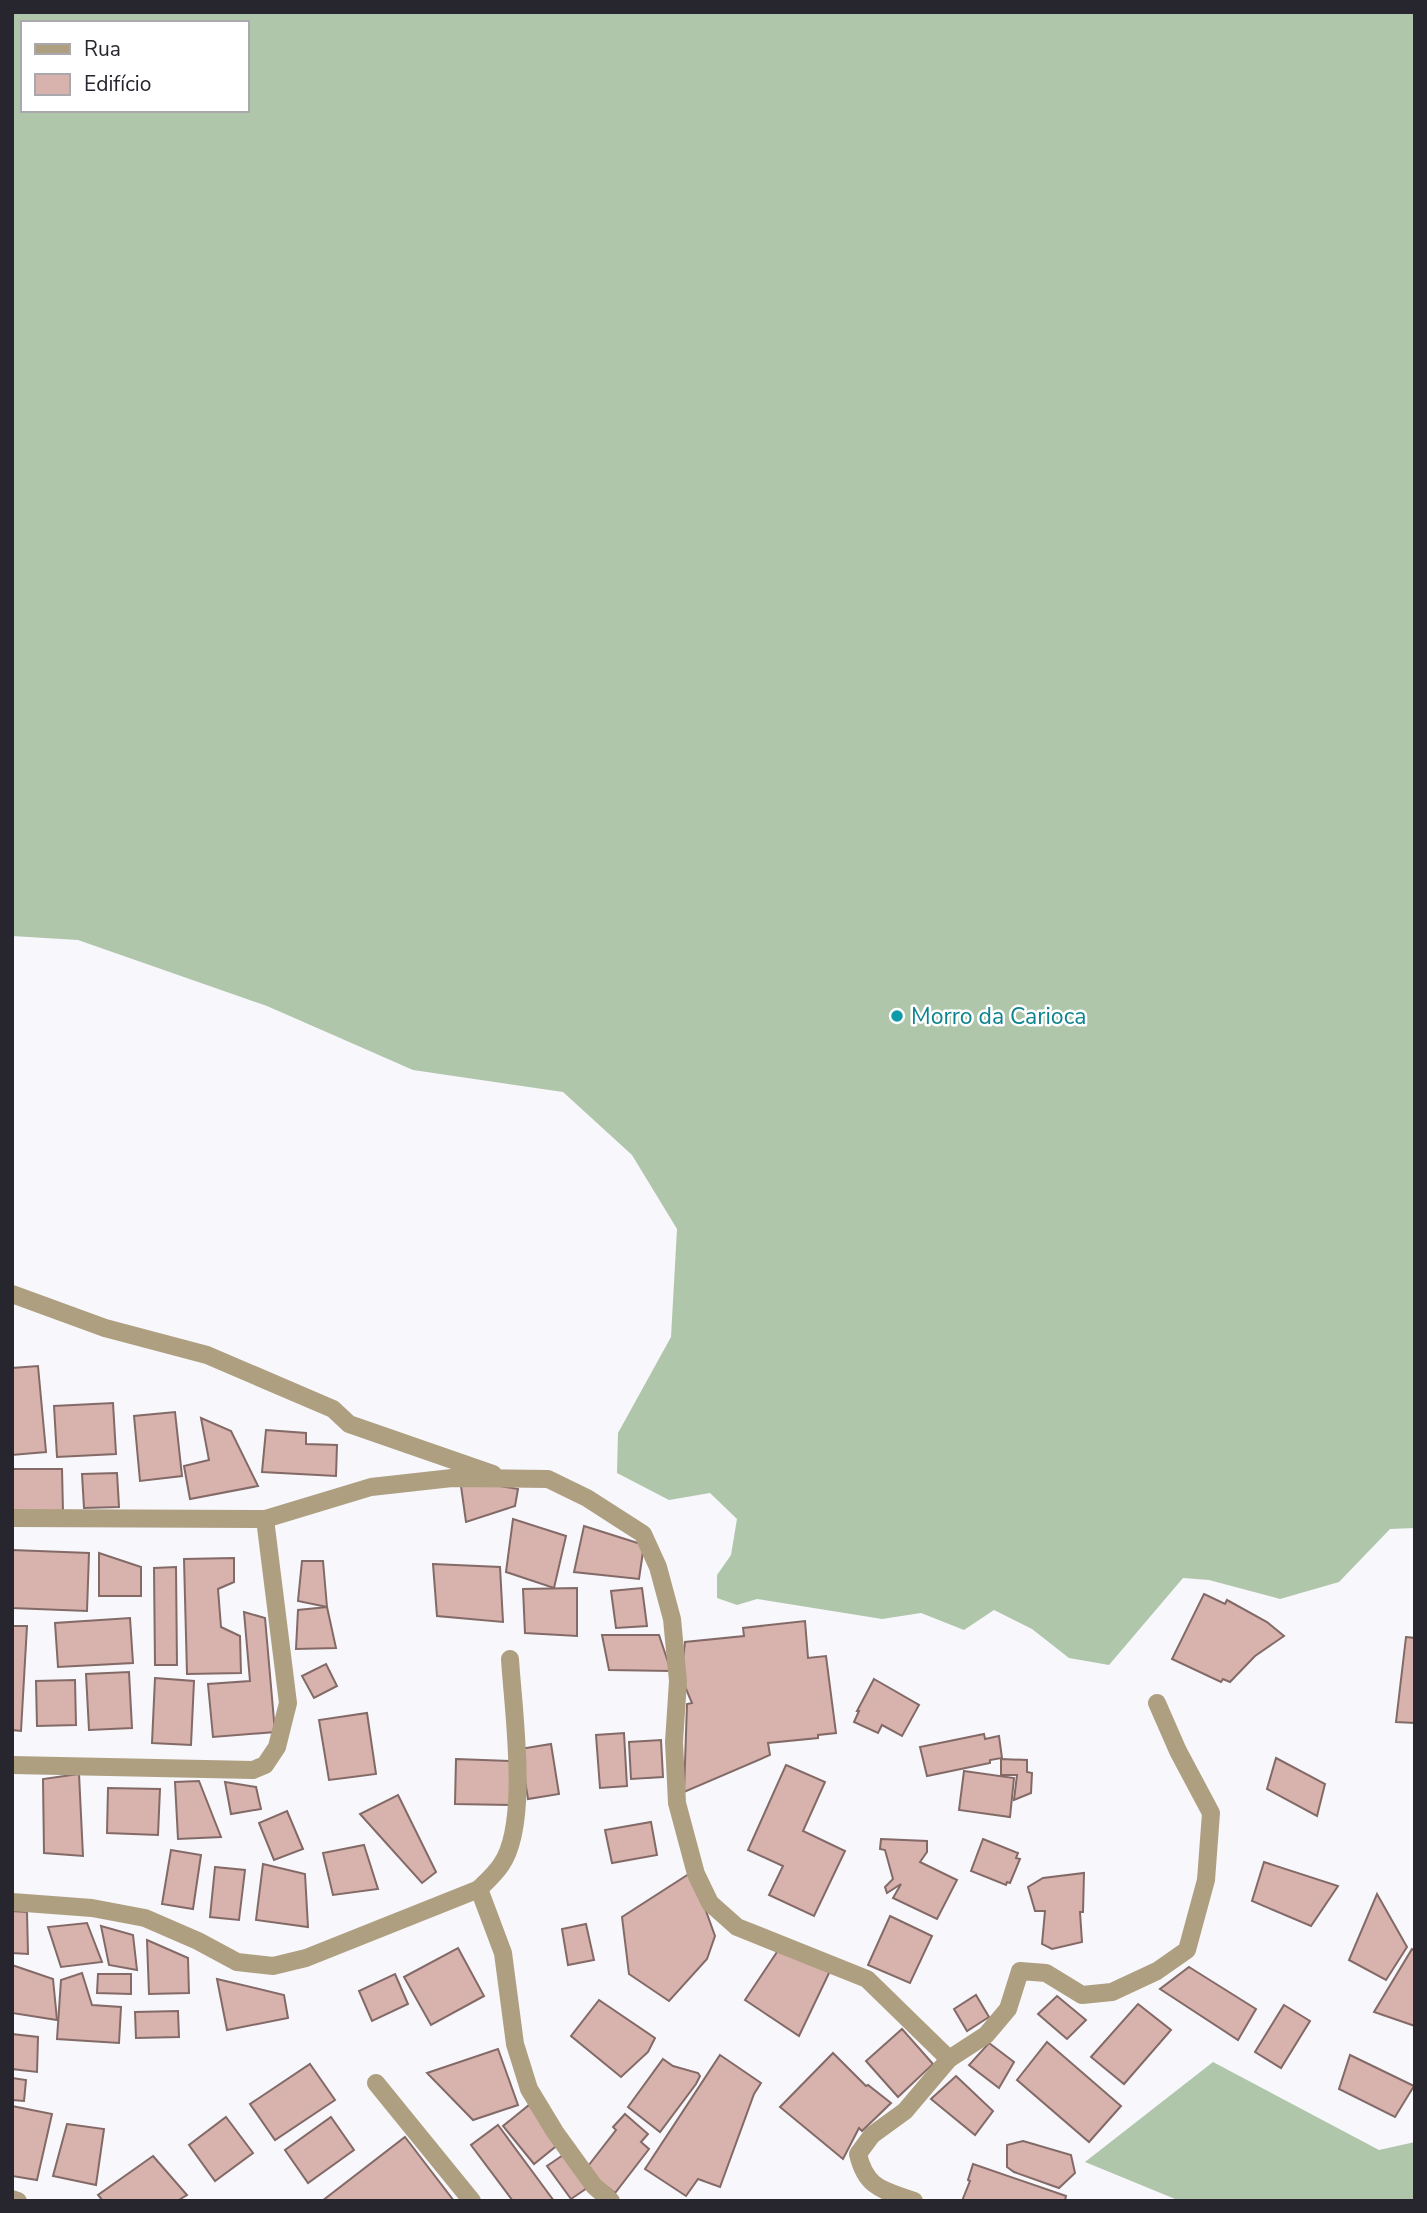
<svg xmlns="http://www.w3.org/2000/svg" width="1427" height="2213" viewBox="0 0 1427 2213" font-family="'Nunito Sans',sans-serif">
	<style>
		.forest { fill: #b0c6ab; fill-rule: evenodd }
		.building { fill: #d8b2ad; stroke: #836a67; stroke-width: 2 }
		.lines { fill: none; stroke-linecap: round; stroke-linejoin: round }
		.minor { stroke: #ae9f80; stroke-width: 18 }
		.culture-dot { fill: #0f9aa8; stroke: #fff; stroke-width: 2.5 }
		.labels { text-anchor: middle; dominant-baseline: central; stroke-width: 5; stroke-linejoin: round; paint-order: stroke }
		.culture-label { font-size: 23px; fill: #0d838f; stroke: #fff; text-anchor: start }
	</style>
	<rect width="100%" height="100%" fill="#f7f7fc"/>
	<g class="forest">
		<path d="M12,12H1415V1528L1390,1529L1339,1582L1280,1599L1209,1580L1183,1578L1109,1665L1069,1658L1032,1629L994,1610L964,1630L921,1613L882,1619L757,1599L737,1605L717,1598V1575L731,1555L737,1519L710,1493L669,1500L617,1473L618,1433L671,1337L677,1229L632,1155L563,1092L413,1070L267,1006L78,940L12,936ZM23,23H247V110H23Z"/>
		<path d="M1213,2062L1379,2150L1415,2142V2201H1180L1085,2162Z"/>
	</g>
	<g class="building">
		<path d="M38,1366L46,1452L12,1455V1368Z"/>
		<path d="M113,1403L116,1454L57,1457L54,1406Z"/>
		<path d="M175,1412L182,1476L140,1481L134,1416Z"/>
		<path d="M201,1418L231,1431L258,1486L190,1499L184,1466L209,1460Z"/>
		<path d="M266,1430L306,1433V1444L337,1445L336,1476L262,1472Z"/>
		<path d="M12,1469H62L63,1512H12Z"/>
		<path d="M117,1473L119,1507L84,1508L82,1474Z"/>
		<path d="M460,1479L518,1489L515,1506L466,1522Z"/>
		<path d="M513,1519L566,1536L554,1588L506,1572Z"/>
		<path d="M584,1526L644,1545L639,1579L574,1572Z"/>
		<path d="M12,1550L89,1553L87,1611L12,1608Z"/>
		<path d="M99,1553L141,1567V1596H99Z"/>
		<path d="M234,1558V1582L218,1589L221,1627L240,1636L241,1673L187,1674L184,1559Z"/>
		<path d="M302,1561H323L327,1607L298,1601Z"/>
		<path d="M433,1564L500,1567L503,1622L437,1616Z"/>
		<path d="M176,1567L177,1665H155L154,1568Z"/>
		<path d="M577,1588V1636L525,1633L523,1589Z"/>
		<path d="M642,1588L647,1626L616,1628L611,1591Z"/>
		<path d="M1204,1594L1225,1604L1227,1600L1267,1622L1284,1636L1255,1656L1230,1682L1223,1679L1221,1682L1172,1659Z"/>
		<path d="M327,1607L336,1648L296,1649L298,1610Z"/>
		<path d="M244,1612L265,1618L275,1732L213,1737L208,1684L250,1681Z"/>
		<path d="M130,1618L133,1663L58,1667L55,1623Z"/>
		<path d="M805,1621L808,1658L826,1656L836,1733L818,1735V1738L768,1743L770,1755L684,1792L687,1704L692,1703L681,1677L685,1642L744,1636L743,1628Z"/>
		<path d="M12,1626H27L21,1731L12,1730Z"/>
		<path d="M602,1635H659L671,1671L609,1670Z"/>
		<path d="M1406,1637L1415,1638V1723L1396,1722Z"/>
		<path d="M326,1664L337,1686L314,1698L302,1676Z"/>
		<path d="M129,1672L132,1728L89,1730L86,1674Z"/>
		<path d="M155,1678L194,1681L191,1745L152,1743Z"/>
		<path d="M874,1679L919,1705L902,1736L882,1725L878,1733L854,1722L859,1711H857Z"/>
		<path d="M75,1680L76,1725L37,1726L36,1681Z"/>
		<path d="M367,1713L376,1774L329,1780L319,1720Z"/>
		<path d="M624,1733L627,1786L600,1788L596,1735Z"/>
		<path d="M984,1734L985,1739L999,1736L1002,1758L990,1760V1763L927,1776L920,1747Z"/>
		<path d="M661,1740L663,1777L631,1779L629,1742Z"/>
		<path d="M551,1744L559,1794L528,1799L520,1749Z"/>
		<path d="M1276,1758L1325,1784L1317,1816L1267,1789Z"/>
		<path d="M456,1759L513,1761L512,1805L455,1804Z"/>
		<path d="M1001,1759L1027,1760V1772L1032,1773L1031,1793L1014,1800L1017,1775H1001Z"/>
		<path d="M786,1765L825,1782L803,1831L845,1851L814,1916L769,1895L783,1866L748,1850Z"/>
		<path d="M964,1771L1014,1778L1010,1817L959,1810Z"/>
		<path d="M79,1774L83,1856L44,1853L43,1779Z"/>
		<path d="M199,1781L221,1837L178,1839L175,1782Z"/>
		<path d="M225,1782L256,1787L261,1809L231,1814Z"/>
		<path d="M108,1788L160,1789L158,1835L107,1833Z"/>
		<path d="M398,1795L436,1872L422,1883L360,1814Z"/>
		<path d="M287,1811L303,1849L274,1860L259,1823Z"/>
		<path d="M651,1822L657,1855L612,1863L605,1830Z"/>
		<path d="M881,1839L927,1841V1852L920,1862L957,1880L937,1919L893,1898L901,1884L887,1893L885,1887L893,1879L885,1850L880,1849Z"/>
		<path d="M983,1839L1018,1853L1016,1858L1020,1859L1010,1883L1007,1882L1006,1885L971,1871Z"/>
		<path d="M364,1845L378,1889L333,1895L323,1853Z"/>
		<path d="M171,1850L201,1855L193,1909L162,1904Z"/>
		<path d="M1264,1862L1338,1886L1311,1926L1252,1901Z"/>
		<path d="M263,1864L305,1874L308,1927L256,1920Z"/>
		<path d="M215,1867L245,1870L239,1920L210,1917Z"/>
		<path d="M692,1872L715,1936L707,1959L669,2001L629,1974L622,1917Z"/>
		<path d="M1084,1873L1083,1912H1080L1082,1942L1052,1949L1042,1944L1045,1911H1035L1028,1887L1043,1878Z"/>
		<path d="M1377,1894L1407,1947L1386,1980L1349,1960Z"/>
		<path d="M12,1911L27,1912L28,1954L12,1953Z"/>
		<path d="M890,1916L932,1936L910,1983L868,1965Z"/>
		<path d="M87,1923L102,1962L61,1967L48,1927Z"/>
		<path d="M586,1924L594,1960L568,1965L562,1929Z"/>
		<path d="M101,1926L133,1935L137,1970L109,1965Z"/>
		<path d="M147,1940L188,1958L189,1993L149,1994Z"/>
		<path d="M458,1948L484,1996L431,2025L404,1977Z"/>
		<path d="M779,1949L830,1971L799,2036L745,2000Z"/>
		<path d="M1412,1949L1415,1951V2026L1374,2012Z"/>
		<path d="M12,1965L53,1979L57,2020L12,2013Z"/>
		<path d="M1189,1967L1256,2009L1238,2040L1160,1989Z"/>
		<path d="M82,1973L92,2005L121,2007L119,2043L57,2039L61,1980Z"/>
		<path d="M98,1974H131V1994L97,1993Z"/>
		<path d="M395,1974L408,2004L372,2021L359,1991Z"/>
		<path d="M217,1979L284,1995L288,2018L227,2030Z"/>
		<path d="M976,1995L989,2017L967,2031L954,2009Z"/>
		<path d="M1057,1996L1086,2020L1067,2039L1038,2014Z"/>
		<path d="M599,2000L655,2038L648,2052L621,2077L571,2036Z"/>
		<path d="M1138,2004L1171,2030L1124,2084L1091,2057Z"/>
		<path d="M1284,2005L1310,2021L1281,2068L1255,2052Z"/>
		<path d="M178,2011L179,2037L136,2038L135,2012Z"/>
		<path d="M902,2029L933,2064L898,2097L866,2061Z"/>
		<path d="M12,2034L38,2037L37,2072L12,2069Z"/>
		<path d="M1047,2042L1121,2106L1089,2142L1017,2080Z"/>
		<path d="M989,2043L1014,2062L999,2088L969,2065Z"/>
		<path d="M498,2049L518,2105L473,2120L427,2073Z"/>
		<path d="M833,2053L866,2086L868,2085L891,2103L862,2131L859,2128L843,2159L780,2107Z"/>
		<path d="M720,2055L761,2083L754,2094L720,2187L698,2179L686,2196L645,2169Z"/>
		<path d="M1350,2055L1414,2086L1395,2117L1339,2089Z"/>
		<path d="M663,2059L673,2066L698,2073L700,2076L696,2084L660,2132L628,2107Z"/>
		<path d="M310,2064L335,2100L275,2140L250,2104Z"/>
		<path d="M956,2076L993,2111L975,2135L931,2099Z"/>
		<path d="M12,2078L26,2080L24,2101L12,2100Z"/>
		<path d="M529,2105L560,2143L534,2164L503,2126Z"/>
		<path d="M12,2106L52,2114L37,2180L12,2176Z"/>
		<path d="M625,2114L648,2134L641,2142L649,2149L615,2193L585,2170L616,2130L613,2127Z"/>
		<path d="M226,2117L253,2153L215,2181L189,2145Z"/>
		<path d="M331,2117L354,2150L308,2183L285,2150Z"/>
		<path d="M67,2124L104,2129L96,2185L53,2176Z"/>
		<path d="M498,2125L554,2201H513L471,2145Z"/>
		<path d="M405,2137L454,2201H322Z"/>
		<path d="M1023,2141L1071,2155L1075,2173L1059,2188L1014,2172L1007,2167V2145Z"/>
		<path d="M566,2153L590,2186L571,2199L547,2166Z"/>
		<path d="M153,2156L187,2195L177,2201H103L98,2195Z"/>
		<path d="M973,2164L1066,2196L1065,2201H962L970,2181L968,2180Z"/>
	</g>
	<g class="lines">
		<g class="minor">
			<path d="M12,1294L105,1328L207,1355L333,1409L349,1424L493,1474"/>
			<path d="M12,1518L265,1519L371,1487L452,1478L548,1479L587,1498L643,1534L658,1567L672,1619L678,1681L674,1742L677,1803L696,1874L710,1903L737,1927L867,1979L949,2059L905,2111L872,2135L858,2154C866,2189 884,2190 914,2201"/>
			<path d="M12,1765L253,1770L265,1765L277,1747L288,1703L265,1519"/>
			<path d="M479,1889C486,1882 495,1874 501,1865C530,1824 513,1710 510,1659"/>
			<path d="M12,1902L92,1908L145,1918L198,1941L237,1962L273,1966L306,1958L479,1889L503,1953L515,2044L529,2089L555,2132L594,2186L611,2201"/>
			<path d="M949,2059L986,2035L1008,2009L1020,1971L1046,1973L1082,1995L1112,1992L1157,1971L1187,1950L1206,1880L1211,1813L1178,1751L1157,1703"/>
			<path d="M376,2083L472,2201"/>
			<path d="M12,2199L18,2201"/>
		</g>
	</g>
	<circle class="culture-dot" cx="897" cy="1016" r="7"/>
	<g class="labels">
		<g class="culture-label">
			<text x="911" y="1016">Morro da Carioca</text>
		</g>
	</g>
	<rect width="1427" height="2213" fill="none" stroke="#27262f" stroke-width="28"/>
	<rect x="21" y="21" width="228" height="91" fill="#ffffff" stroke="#a9a8ac" stroke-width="2"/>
	<rect x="35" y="44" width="35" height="10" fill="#ae9f80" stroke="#a9a8ac" stroke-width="2"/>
	<text x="84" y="56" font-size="21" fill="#27262f">Rua</text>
	<rect x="35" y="74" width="35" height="21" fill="#d8b2ad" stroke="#a9a8ac" stroke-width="2"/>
	<text x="84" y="91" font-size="21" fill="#27262f">Edifício</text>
</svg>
